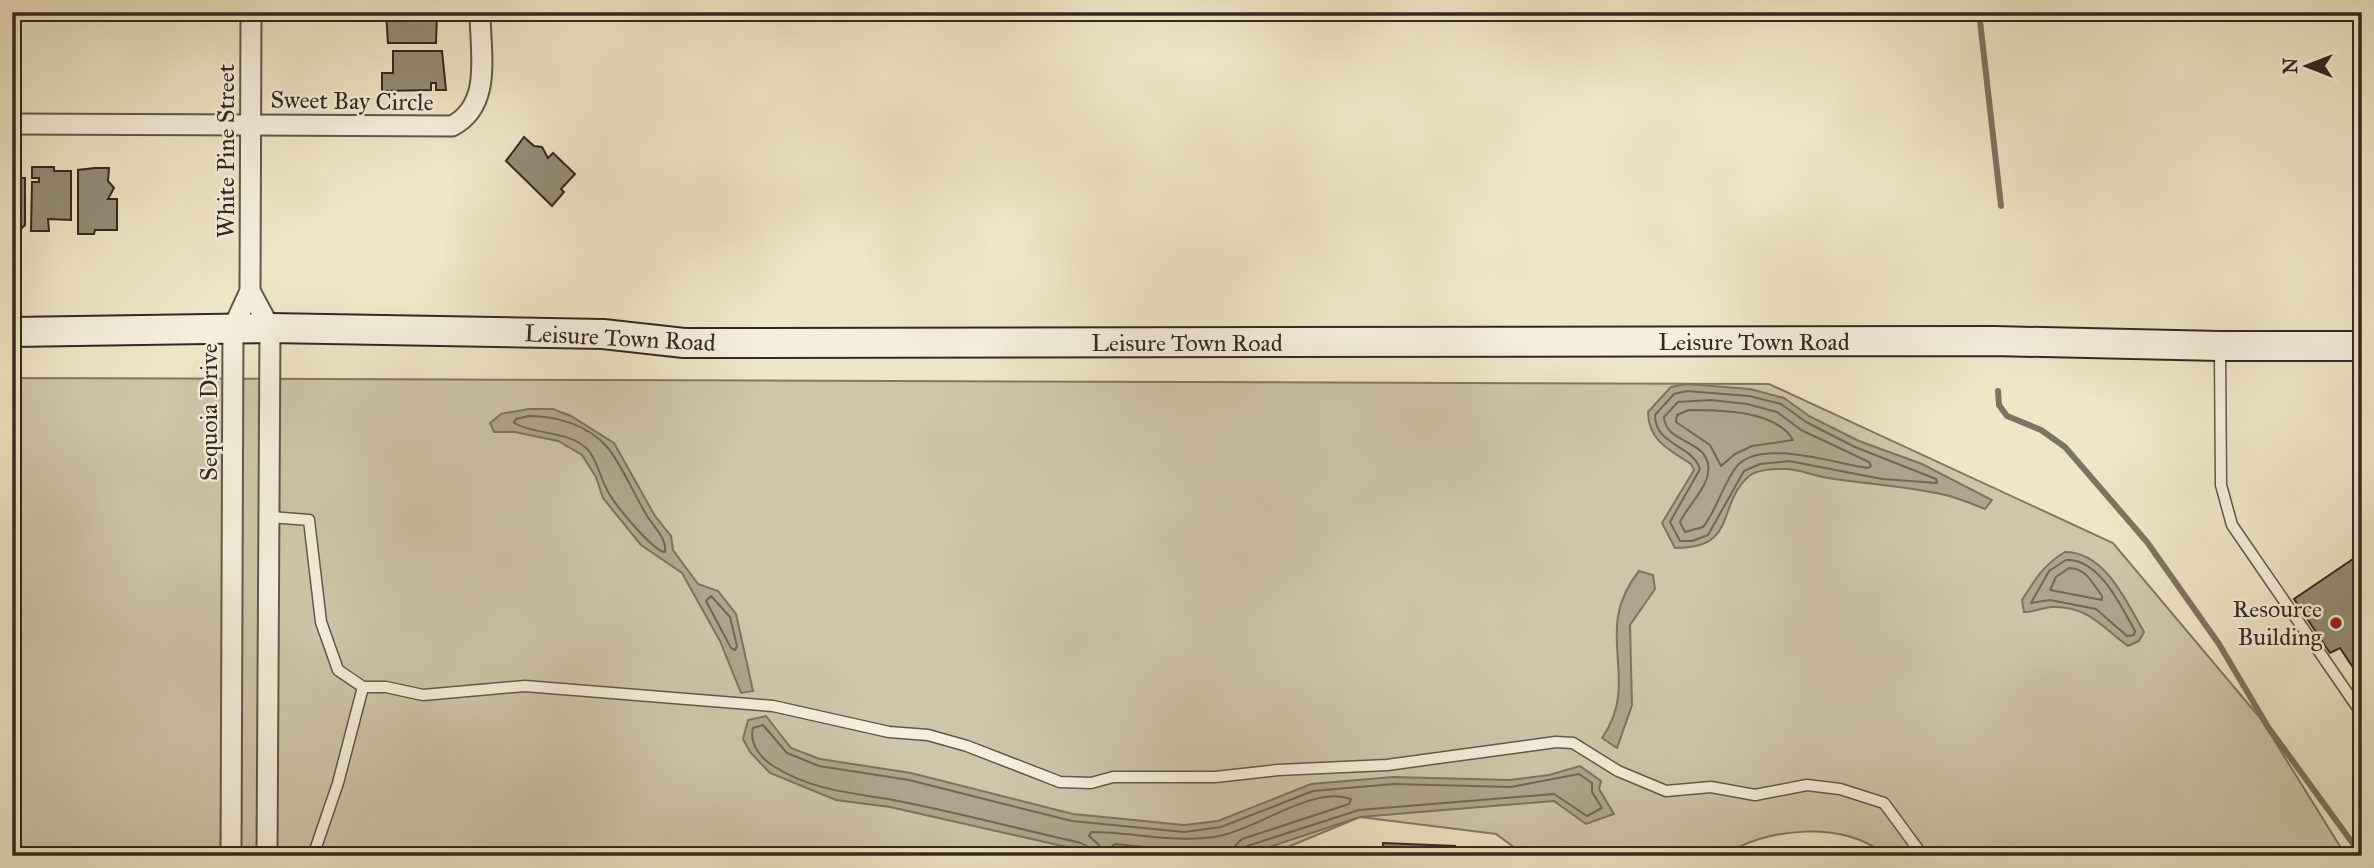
<svg xmlns="http://www.w3.org/2000/svg" width="2374" height="868" viewBox="0 0 2374 868" font-family="'IM FELL Great Primer',serif">
	<style>
		.green { fill: #cfc5ab; stroke: #807766; stroke-width: 2 }
		.water { fill: #afa58e; stroke: #7d7362; stroke-width: 2 }
		.lines { fill: none; stroke-linecap: round; stroke-linejoin: round }
		.shore { stroke: #706757; stroke-width: 2 }
		.stream { stroke: #7d7362; stroke-width: 6 }
		.building { fill: #948b77; stroke: #322920; stroke-width: 2 }
		.lane-casing { stroke: #61584a; stroke-width: 13 }
		.street-casing { stroke: #61584a; stroke-width: 23 }
		.secondary-casing { stroke: #322920; stroke-width: 32 }
		.lane { stroke: #f5eedb; stroke-width: 10 }
		.street { stroke: #f5eedb; stroke-width: 19 }
		.secondary { stroke: #f5eedb; stroke-width: 28 }
		.poi-dot { fill: #8f2418; stroke: #f5eedb; stroke-width: 2.5 }
		.labels { text-anchor: middle; dominant-baseline: central; stroke-width: 5; stroke-linejoin: round; paint-order: stroke }
		.street-label { font-size: 24px; fill: #322920; stroke: #f5eedb }
		.poi-label { font-size: 24px; fill: #322920; stroke: #f5eedb; text-anchor: end }
	</style>
	<rect width="100%" height="100%" fill="#efe5c7"/>
	<filter id="stains"><feTurbulence type="fractalNoise" baseFrequency=".00286" numOctaves="4"/><feColorMatrix values="0 0 0 0 .2 0 0 0 0 .09 0 0 0 0 .02 0 0 0 .5 -.17"/></filter>
	<radialGradient id="worn" r=".72"><stop offset=".6" stop-color="#630" stop-opacity="0"/><stop offset="1" stop-color="#630" stop-opacity=".3"/></radialGradient>
	<path class="green" d="M12,378L1769,384L2113,543L2261,719L2346,856H1885C1850,820 1762,827 1724,856H1526L1496,834L1360,817L1266,856H12Z"/>
	<g class="water">
		<path d="M1687,384L1750,389L1784,398L1809,416L1859,441L1922,464L1992,500L1985,509C1972,504 1959,498 1945,495C1907,486 1867,484 1828,478C1814,476 1799,469 1786,469C1775,469 1758,469 1749,476C1715,507 1739,548 1675,548L1662,523L1694,470L1691,464C1669,450 1648,440 1648,412L1671,387Z"/>
		<path d="M528,409H553L571,416L614,443L655,516L671,536L673,550L698,584L718,591L736,614L753,691L741,693L720,641L682,573L641,545L603,498L596,477L582,455L558,441L515,432H494L490,423L501,414Z"/>
		<path d="M2065,552C2105,552 2126,601 2144,632L2139,641L2128,646C2102,627 2087,605 2051,607C2042,608 2034,612 2024,612L2022,600C2034,581 2044,564 2065,552Z"/>
		<path d="M1639,571L1653,575L1655,589L1630,625L1632,705L1617,748L1602,738C1643,679 1590,632 1639,571Z"/>
		<path d="M766,716L791,748L820,759L911,773L1073,814L1184,825L1218,821L1311,784L1393,777L1510,780L1549,775L1580,766L1601,781L1599,789L1614,814L1586,824L1554,801L1360,817L1242,856H1091L1080,850L890,807L836,800L770,773L750,752L743,739L748,720Z"/>
	</g>
	<g class="lines">
		<g class="shore">
			<path d="M1687,391L1749,396L1781,404L1806,422L1855,447L1936,479L1937,483L1882,479L1789,461L1760,464L1744,471L1708,535L1692,541H1680L1670,522L1700,469C1692,444 1655,446 1655,415L1674,394Z"/>
			<path d="M1711,400L1747,404L1777,412L1801,430L1869,462L1871,466L1868,468C1836,464 1761,438 1737,466C1722,485 1717,510 1703,527L1685,532L1680,522C1689,503 1717,480 1706,458C1697,440 1665,440 1664,417L1678,402Z"/>
			<path d="M1689,410C1719,410 1776,410 1793,440L1752,446L1735,454L1721,466L1710,445L1676,422L1677,415Z"/>
			<path d="M529,416C556,416 589,425 608,448C620,462 635,496 646,514C653,527 667,537 665,552C654,552 617,507 610,495C601,482 599,464 589,451C571,430 537,436 514,423L516,419Z"/>
			<path d="M2066,560C2099,558 2121,606 2135,631L2134,635L2127,636L2096,609L2050,600L2031,603L2049,571Z"/>
			<path d="M2069,568C2086,568 2093,584 2102,596V600L2050,590L2056,577Z"/>
			<path d="M711,596L730,617L737,646L735,650L731,648L706,601Z"/>
			<path d="M1092,856L1090,848L1081,843C1019,829 956,812 893,800C852,793 811,790 775,767C761,759 749,744 753,728L763,725L787,753L819,766L909,780L1072,821L1184,832L1221,827L1313,791L1393,784L1511,787L1579,774L1592,783V792L1602,808L1587,816L1554,794L1359,810L1247,846L1242,856"/>
			<path d="M1101,856L1099,845L1089,836L1091,832C1134,832 1176,844 1219,836C1257,829 1314,785 1351,799L1349,804L1242,839L1235,846L1233,856"/>
			<path d="M1112,856L1111,847L1115,844L1185,851L1220,847L1222,856"/>
		</g>
		<g class="stream">
			<path d="M1979,12L2001,206"/>
			<path d="M1998,391L1999,405L2007,416L2041,430L2065,447L2147,542L2219,644L2268,727L2362,856"/>
		</g>
	</g>
	<g class="building">
		<path d="M386,12H437L436,43H388Z"/>
		<path d="M393,51H442L446,90H436V83H431V90L382,91V73H393Z"/>
		<path d="M524,137L534,146L542,147L548,158L553,153L575,174L561,189L564,192L552,206L506,161Z"/>
		<path d="M32,167H54V171H71V220L48,219L49,231H31L32,182H39V178H32Z"/>
		<path d="M95,168H109L108,181L114,188L108,199H117V230H95L94,234H78V170Z"/>
		<path d="M12,178H25V225L22,228L12,227Z"/>
		<path d="M2362,553V681L2340,648L2330,653L2294,599Z"/>
		<path d="M1383,843L1455,846V856H1382Z"/>
		<path d="M1849,847L1867,856H1845Z"/>
	</g>
	<g class="lines">
		<g class="lane-casing">
			<g id="lane">
				<path d="M2220,350L2221,485L2232,525L2362,714"/>
				<path d="M270,517L309,520L321,622L338,670L363,687H386L423,695L525,686L773,706L889,732L928,735L967,746L1060,782L1091,783L1113,777H1215L1278,770L1387,765L1556,742L1573,743L1618,771L1666,791L1711,787L1755,795L1807,785L1840,789L1884,803L1923,856"/>
				<path d="M313,856L338,783L363,687"/>
			</g>
		</g>
		<g class="street-casing">
			<g id="street">
				<path d="M12,124L452,126C493,105 480,52 480,12"/>
				<path d="M250,291L270,328L267,856"/>
				<path d="M231,856L233,328L250,291L251,12"/>
			</g>
		</g>
		<g class="secondary-casing">
			<path id="secondary" d="M12,332L270,328L603,334L684,343L1994,341L2220,346H2362"/>
		</g>
		<use href="#lane" class="lane"/>
		<use href="#street" class="street"/>
		<use href="#secondary" class="secondary"/>
	</g>
	<circle class="poi-dot" cx="2336" cy="623" r="7"/>
	<g class="labels">
		<g class="street-label">
			<text transform="translate(352 101) rotate(1)">Sweet Bay Circle</text>
			<text transform="translate(226 151) rotate(-90)">White Pine Street</text>
			<text transform="translate(620 338) rotate(3)">Leisure Town Road</text>
			<text x="1754" y="342">Leisure Town Road</text>
			<text x="1187" y="343">Leisure Town Road</text>
			<text transform="translate(209 412) rotate(-90)">Sequoia Drive</text>
		</g>
		<g class="poi-label">
			<text x="2322" y="609">Resource<tspan x="2322" dy="28">Building</tspan></text>
		</g>
	</g>
	<rect width="2374" height="868" fill="none" stroke="#efe5c7" stroke-width="42"/>
	<rect x="14" y="14" width="2346" height="840" fill="none" stroke="#322920" stroke-width="3.5"/>
	<rect x="21" y="21" width="2332" height="826" fill="none" stroke="#322920" stroke-width="2"/>
	<g transform="translate(2307 66) rotate(270)" stroke="#f5eedb" stroke-width="5" paint-order="stroke">
	<path d="M0-5L12 26L0 18L-12 26Z" fill="#322920"/>
	<text y="-10" font-size="19" font-weight="bold" text-anchor="middle" fill="#322920">N</text>
	</g>
	<rect width="100%" height="100%" filter="url(#stains)"/>
	<rect width="100%" height="100%" fill="url(#worn)"/>
</svg>
